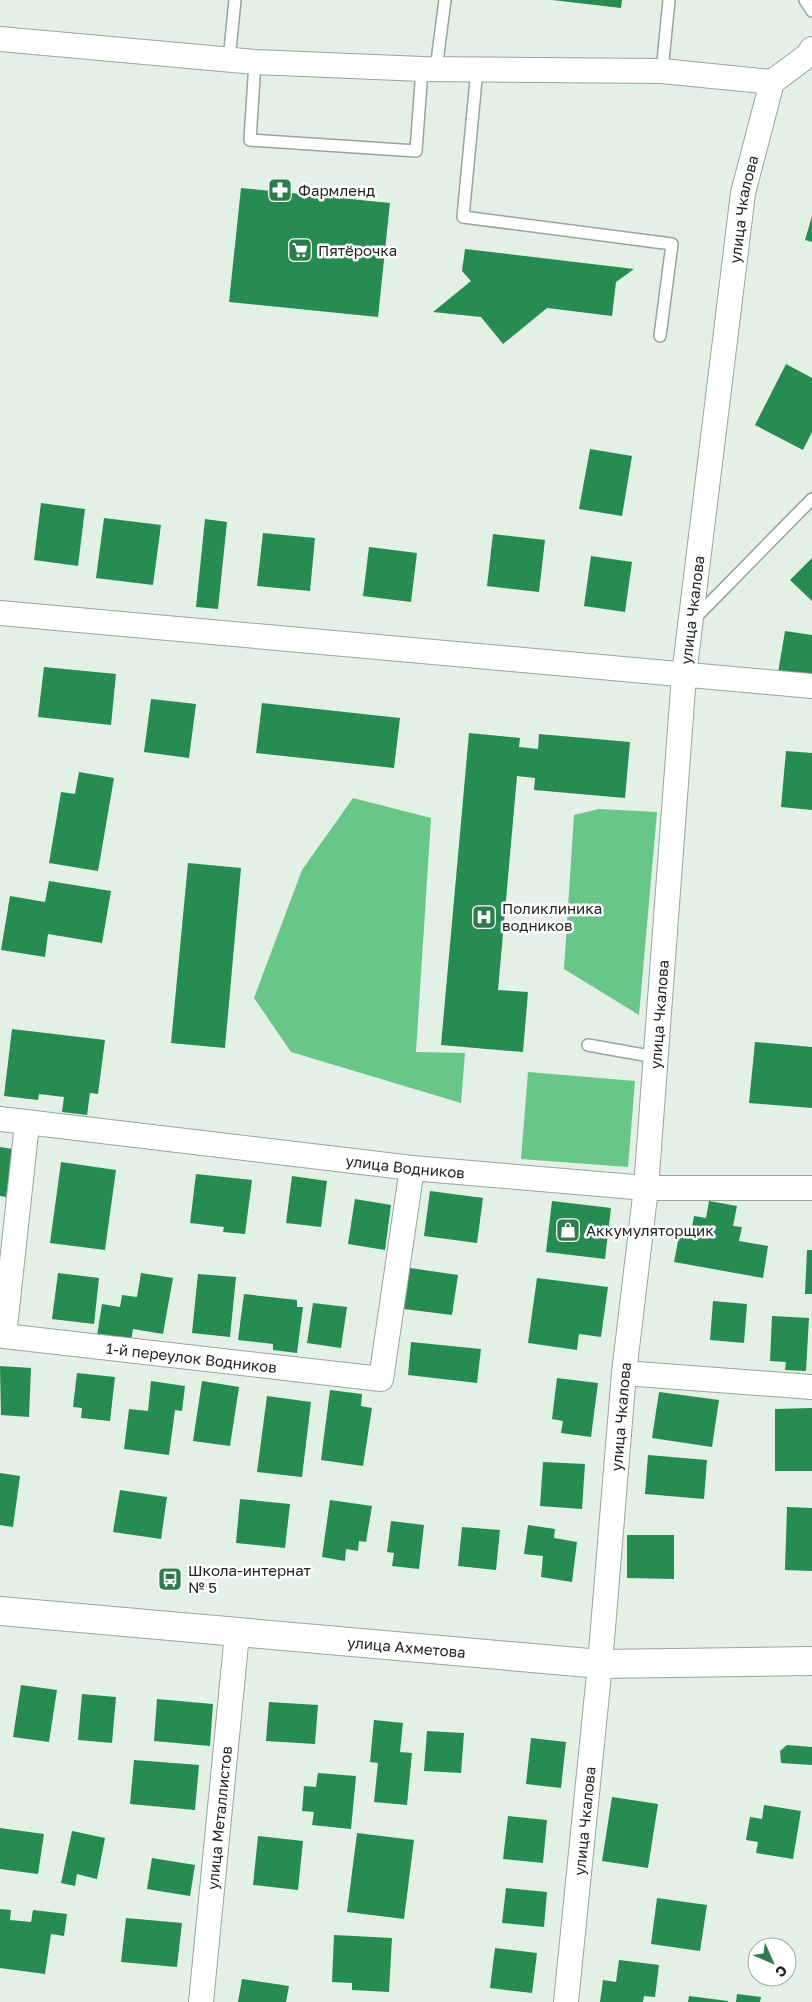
<svg xmlns="http://www.w3.org/2000/svg" width="812" height="2002" viewBox="0 0 812 2002" font-family="'Golos Text',sans-serif">
	<style>
		.forest { fill: #68c788 }
		.building { fill: #278c51 }
		.lines { fill: none; stroke-linecap: round; stroke-linejoin: round }
		.service-casing { stroke: #98a59b; stroke-width: 14 }
		.minor-casing { stroke: #98a59b; stroke-width: 26 }
		.secondary-casing { stroke: #98a59b; stroke-width: 30 }
		.service { stroke: #fff; stroke-width: 11 }
		.minor { stroke: #fff; stroke-width: 24 }
		.secondary { stroke: #fff; stroke-width: 28 }
		.labels { text-anchor: middle; dominant-baseline: central; stroke-width: 5; stroke-linejoin: round; paint-order: stroke }
		.poi-label { font-size: 15px; fill: #212723; stroke: #fff; text-anchor: start }
		.street-label { font-size: 15px; fill: #212723; stroke: #fff }
	</style>
	<rect width="100%" height="100%" fill="#e2f0e5"/>
	<g class="forest">
		<path d="M353,798L431,818L416,1052L465,1053L461,1103L291,1052L254,998L302,870Z"/>
		<path d="M599,809L657,812L639,1015L564,969L574,815Z"/>
		<path d="M528,1072L635,1081L628,1167L521,1159Z"/>
	</g>
	<g class="building">
		<path d="M552,0H622L621,8Z"/>
		<path d="M241,188L390,203L378,317L229,302Z"/>
		<path d="M812,216V242L805,240Z"/>
		<path d="M465,249L634,269L616,282L612,316L547,308L503,344L481,317L433,312L471,281L462,271Z"/>
		<path d="M786,364L812,378V432L803,450L755,425Z"/>
		<path d="M590,449L632,456L622,516L579,509Z"/>
		<path d="M41,503L85,509L78,566L34,560Z"/>
		<path d="M104,518L161,525L153,585L96,578Z"/>
		<path d="M205,519L227,522L218,609L196,607Z"/>
		<path d="M263,533L315,538L310,591L257,586Z"/>
		<path d="M493,534L545,540L539,592L487,586Z"/>
		<path d="M369,547L417,553L411,602L363,596Z"/>
		<path d="M591,556L632,562L625,612L584,606Z"/>
		<path d="M812,558V601L790,580Z"/>
		<path d="M785,631L812,635V679L778,673Z"/>
		<path d="M44,667L116,674L111,725L38,717Z"/>
		<path d="M151,699L196,704L189,758L144,752Z"/>
		<path d="M262,703L400,718L394,768L256,753Z"/>
		<path d="M469,733L520,738L519,747L538,749L539,734L630,742L625,798L534,790L535,778L517,776L498,990L528,992L523,1052L441,1045Z"/>
		<path d="M786,751L812,753V810L781,807Z"/>
		<path d="M79,772L114,778L98,871L49,863L61,792L75,794Z"/>
		<path d="M188,863L241,868L225,1048L171,1043Z"/>
		<path d="M49,881L111,891L102,943L48,934L45,957L1,950L10,896L45,902Z"/>
		<path d="M12,1029L105,1040L98,1094L90,1093L87,1115L62,1112L64,1097L39,1094L38,1100L4,1096Z"/>
		<path d="M755,1042L812,1047V1108L749,1103Z"/>
		<path d="M0,1147L13,1149L6,1197L0,1196Z"/>
		<path d="M61,1162L116,1170L105,1250L50,1243Z"/>
		<path d="M196,1174L252,1180L245,1234L223,1232L224,1227L190,1223Z"/>
		<path d="M292,1176L327,1181L321,1227L286,1223Z"/>
		<path d="M430,1191L483,1198L477,1243L424,1236Z"/>
		<path d="M355,1199L391,1205L385,1250L348,1244Z"/>
		<path d="M552,1201L611,1208L605,1259L546,1252Z"/>
		<path d="M709,1201L737,1206L733,1226L742,1227L739,1241L768,1246L763,1278L674,1262L680,1231L691,1233L694,1216L706,1218Z"/>
		<path d="M807,1250H812V1294H805Z"/>
		<path d="M410,1268L458,1275L452,1315L404,1309Z"/>
		<path d="M58,1273L99,1278L94,1324L52,1319Z"/>
		<path d="M141,1273L173,1278L163,1334L133,1329L131,1342L97,1336L102,1304L120,1307L122,1295L137,1297Z"/>
		<path d="M198,1274L236,1277L230,1337L192,1333Z"/>
		<path d="M537,1278L608,1287L601,1337L579,1334L577,1350L528,1343Z"/>
		<path d="M244,1294L297,1300V1307H303L297,1353L273,1350V1344L238,1340Z"/>
		<path d="M713,1301L747,1304L744,1343L710,1340Z"/>
		<path d="M313,1303L347,1307L341,1348L307,1343Z"/>
		<path d="M772,1316L809,1318L806,1371L785,1370L786,1362L770,1361Z"/>
		<path d="M411,1342L481,1349L477,1383L408,1375Z"/>
		<path d="M0,1366L31,1368L29,1417L1,1415Z"/>
		<path d="M77,1373L115,1377L110,1421L81,1418L82,1408L73,1407Z"/>
		<path d="M557,1378L598,1383L591,1437L561,1433L563,1421L552,1419Z"/>
		<path d="M151,1381L185,1386L182,1411L175,1410L169,1455L124,1449L129,1409L148,1411Z"/>
		<path d="M202,1381L239,1387L230,1446L193,1441Z"/>
		<path d="M330,1390L362,1394L361,1406L372,1408L363,1466L321,1460Z"/>
		<path d="M659,1392L719,1400L712,1447L652,1438Z"/>
		<path d="M267,1396L311,1402L302,1477L257,1472Z"/>
		<path d="M812,1408V1471H775V1409Z"/>
		<path d="M648,1455L707,1460L704,1499L645,1494Z"/>
		<path d="M543,1462L585,1464L582,1509L540,1506Z"/>
		<path d="M0,1473L20,1476L13,1527L0,1525Z"/>
		<path d="M120,1490L167,1497L161,1539L113,1532Z"/>
		<path d="M240,1499L290,1504L285,1548L236,1543Z"/>
		<path d="M330,1500L372,1506L366,1542L359,1541L358,1551L346,1549L345,1561L322,1557Z"/>
		<path d="M787,1507L812,1508V1571L785,1570Z"/>
		<path d="M391,1521L424,1525L419,1569L392,1566L394,1553L387,1552Z"/>
		<path d="M528,1525L555,1529L554,1538L577,1542L572,1582L541,1577L543,1556L524,1554Z"/>
		<path d="M462,1527L500,1530L496,1570L458,1566Z"/>
		<path d="M627,1535H674V1579L627,1578Z"/>
		<path d="M21,1685L57,1690L49,1742L13,1737Z"/>
		<path d="M82,1694L116,1697L112,1743L78,1740Z"/>
		<path d="M157,1699L213,1704L210,1746L154,1741Z"/>
		<path d="M269,1702L318,1705L315,1744L266,1741Z"/>
		<path d="M374,1720L403,1723L400,1752L412,1753L407,1805L374,1802L378,1763L370,1762Z"/>
		<path d="M427,1731L464,1733L461,1773L424,1771Z"/>
		<path d="M531,1738L566,1742L561,1788L526,1784Z"/>
		<path d="M787,1745L812,1747V1765L781,1763L780,1751Z"/>
		<path d="M134,1760L199,1765L195,1810L130,1804Z"/>
		<path d="M318,1773L356,1776L351,1829L312,1825L314,1812L302,1811L304,1786L316,1787Z"/>
		<path d="M612,1797L658,1804L648,1868L602,1861Z"/>
		<path d="M764,1805L801,1811L793,1859L756,1853L758,1842L746,1840L750,1817L762,1819Z"/>
		<path d="M508,1816L547,1820L543,1863L503,1859Z"/>
		<path d="M0,1828L44,1834L38,1874L0,1869Z"/>
		<path d="M72,1831L105,1838L97,1879L77,1874L75,1886L61,1883Z"/>
		<path d="M357,1833L414,1840L404,1919L347,1912Z"/>
		<path d="M258,1836L303,1841L298,1890L253,1885Z"/>
		<path d="M152,1858L195,1865L190,1896L147,1889Z"/>
		<path d="M506,1888L547,1892L544,1927L502,1923Z"/>
		<path d="M657,1898L707,1905L700,1951L651,1944Z"/>
		<path d="M0,1909L11,1910L10,1920L31,1922L33,1910L67,1914L64,1936L51,1934L45,1974L0,1968Z"/>
		<path d="M126,1918L182,1923L177,1967L121,1962Z"/>
		<path d="M334,1935L392,1938L389,1992L352,1990V1983L332,1982Z"/>
		<path d="M495,1948L537,1953L532,1993L490,1988Z"/>
		<path d="M619,1960L659,1965L655,1997L644,1996L643,2002H600L603,1980L616,1982Z"/>
		<path d="M242,1979L289,1986L286,2002H238Z"/>
		<path d="M737,1994L761,1997L760,2002H736Z"/>
		<path d="M689,1996L728,2001V2002H688Z"/>
	</g>
	<g class="lines">
		<g class="service-casing">
			<g id="service">
				<path d="M805,0L812,11"/>
				<path d="M229,60L235,0"/>
				<path d="M255,62L250,140L416,151L422,69"/>
				<path d="M436,69L445,0"/>
				<path d="M477,69L463,217L672,244L660,336"/>
				<path d="M662,71L669,0"/>
				<path d="M694,619L812,499"/>
				<path d="M588,1045L655,1057"/>
			</g>
		</g>
		<g class="minor-casing">
			<g id="minor">
				<path d="M0,39L255,62L422,69L662,71L772,82"/>
				<path d="M0,613L812,686"/>
				<path id="s1" d="M0,1119L412,1168L646,1188H812"/>
				<path id="s2" d="M27,1124L4,1336L381,1379L412,1168"/>
				<path d="M624,1373L812,1387"/>
				<path id="s3" d="M201,2002L237,1634"/>
				<path id="s4" d="M566,2002L600,1664L624,1373L646,1188L684,675L743,193L772,82L807,56L812,49"/>
			</g>
		</g>
		<g class="secondary-casing">
			<g id="secondary">
				<path id="s5" d="M0,1611L600,1664L812,1661"/>
			</g>
		</g>
		<use href="#service" class="service"/>
		<use href="#minor" class="minor"/>
		<use href="#secondary" class="secondary"/>
	</g>
	<defs>
		<g id="pharmacy-square" transform="scale(1.25)"><rect x="-9" y="-9" width="18" height="18" rx="4" fill="#2e7c4c" stroke="#fff"/><path d="M-2-6h4v4h4v4h-4v4h-4v-4h-4v-4h4Z" fill="#fff"/></g>
		<g id="supermarket-square" transform="scale(1.25)"><rect x="-9" y="-9" width="18" height="18" rx="4" fill="#2e7c4c" stroke="#fff"/><path d="M-6-5.5h2.5l.6 2H6L4.5 2H-2.5L-4.4-4H-6ZM-1.5 3.2a1.3 1.3 0 1 0 .1 0ZM3 3.2a1.3 1.3 0 1 0 .1 0Z" fill="#fff"/></g>
		<g id="hospital-square" transform="scale(1.25)"><rect x="-9" y="-9" width="18" height="18" rx="4" fill="#2e7c4c" stroke="#fff"/><path d="M-5-5h3v3.5h4V-5h3V5h-3V1.5h-4V5h-3Z" fill="#fff"/></g>
		<g id="shop-square" transform="scale(1.25)"><rect x="-9" y="-9" width="18" height="18" rx="4" fill="#2e7c4c" stroke="#fff"/><path d="M-5-2.5h2.3a2.7 3.5 0 0 1 5.4 0H5L5.5 6h-11ZM-1.5-2.5h3a1.5 2.3 0 0 0-3 0Z" fill="#fff"/></g>
		<g id="bus-square" transform="scale(1.25)"><rect x="-9" y="-9" width="18" height="18" rx="4" fill="#2e7c4c" stroke="#fff"/><path d="M-5-6H5V4H4V6H2V4H-2V6H-4V4H-5ZM-3.5-4V0h7V-4ZM-3.5 1.2v1.5H-2V1.2ZM2 1.2v1.5H3.5V1.2Z" fill="#fff"/></g>
	</defs>
	<g fill-rule="evenodd">
		<use href="#pharmacy-square" x="280" y="190"/>
		<use href="#supermarket-square" x="300" y="250"/>
		<use href="#hospital-square" x="484" y="917"/>
		<use href="#shop-square" x="568" y="1230"/>
		<use href="#bus-square" x="170" y="1579"/>
	</g>
	<g class="labels">
		<g class="poi-label">
			<text x="298" y="190">Фармленд</text>
			<text x="318" y="250">Пятёрочка</text>
			<text x="502" y="908">Поликлиника<tspan x="502" dy="17">водников</tspan></text>
			<text x="586" y="1230">Аккумуляторщик</text>
			<text x="188" y="1570">Школа-интернат<tspan x="188" dy="17">№ 5</tspan></text>
		</g>
		<g class="street-label">
			<text stroke="none"><textPath href="#s4" startOffset="1802">улица Чкалова</textPath></text>
			<text stroke="none"><textPath href="#s4" startOffset="1398">улица Чкалова</textPath></text>
			<text stroke="none"><textPath href="#s4" startOffset="992">улица Чкалова</textPath></text>
			<text stroke="none"><textPath href="#s1" startOffset="408">улица Водников</textPath></text>
			<text stroke="none"><textPath href="#s2" startOffset="402">1-й переулок Водников</textPath></text>
			<text stroke="none"><textPath href="#s4" startOffset="588">улица Чкалова</textPath></text>
			<text stroke="none"><textPath href="#s5" startOffset="408">улица Ахметова</textPath></text>
			<text stroke="none"><textPath href="#s3" startOffset="185">улица Металлистов</textPath></text>
			<text stroke="none"><textPath href="#s4" startOffset="182">улица Чкалова</textPath></text>
		</g>
	</g>
	<g transform="translate(772 1962) rotate(135)"><circle r="24" fill="#ffffff" stroke="#a6a9a7"/>
	<path d="M0-4L9 19L0 12L-9 19Z" fill="#2e7c4c"/>
	<text y="-8" font-size="14" font-weight="bold" text-anchor="middle" fill="#212723">С</text>
	</g>
</svg>
